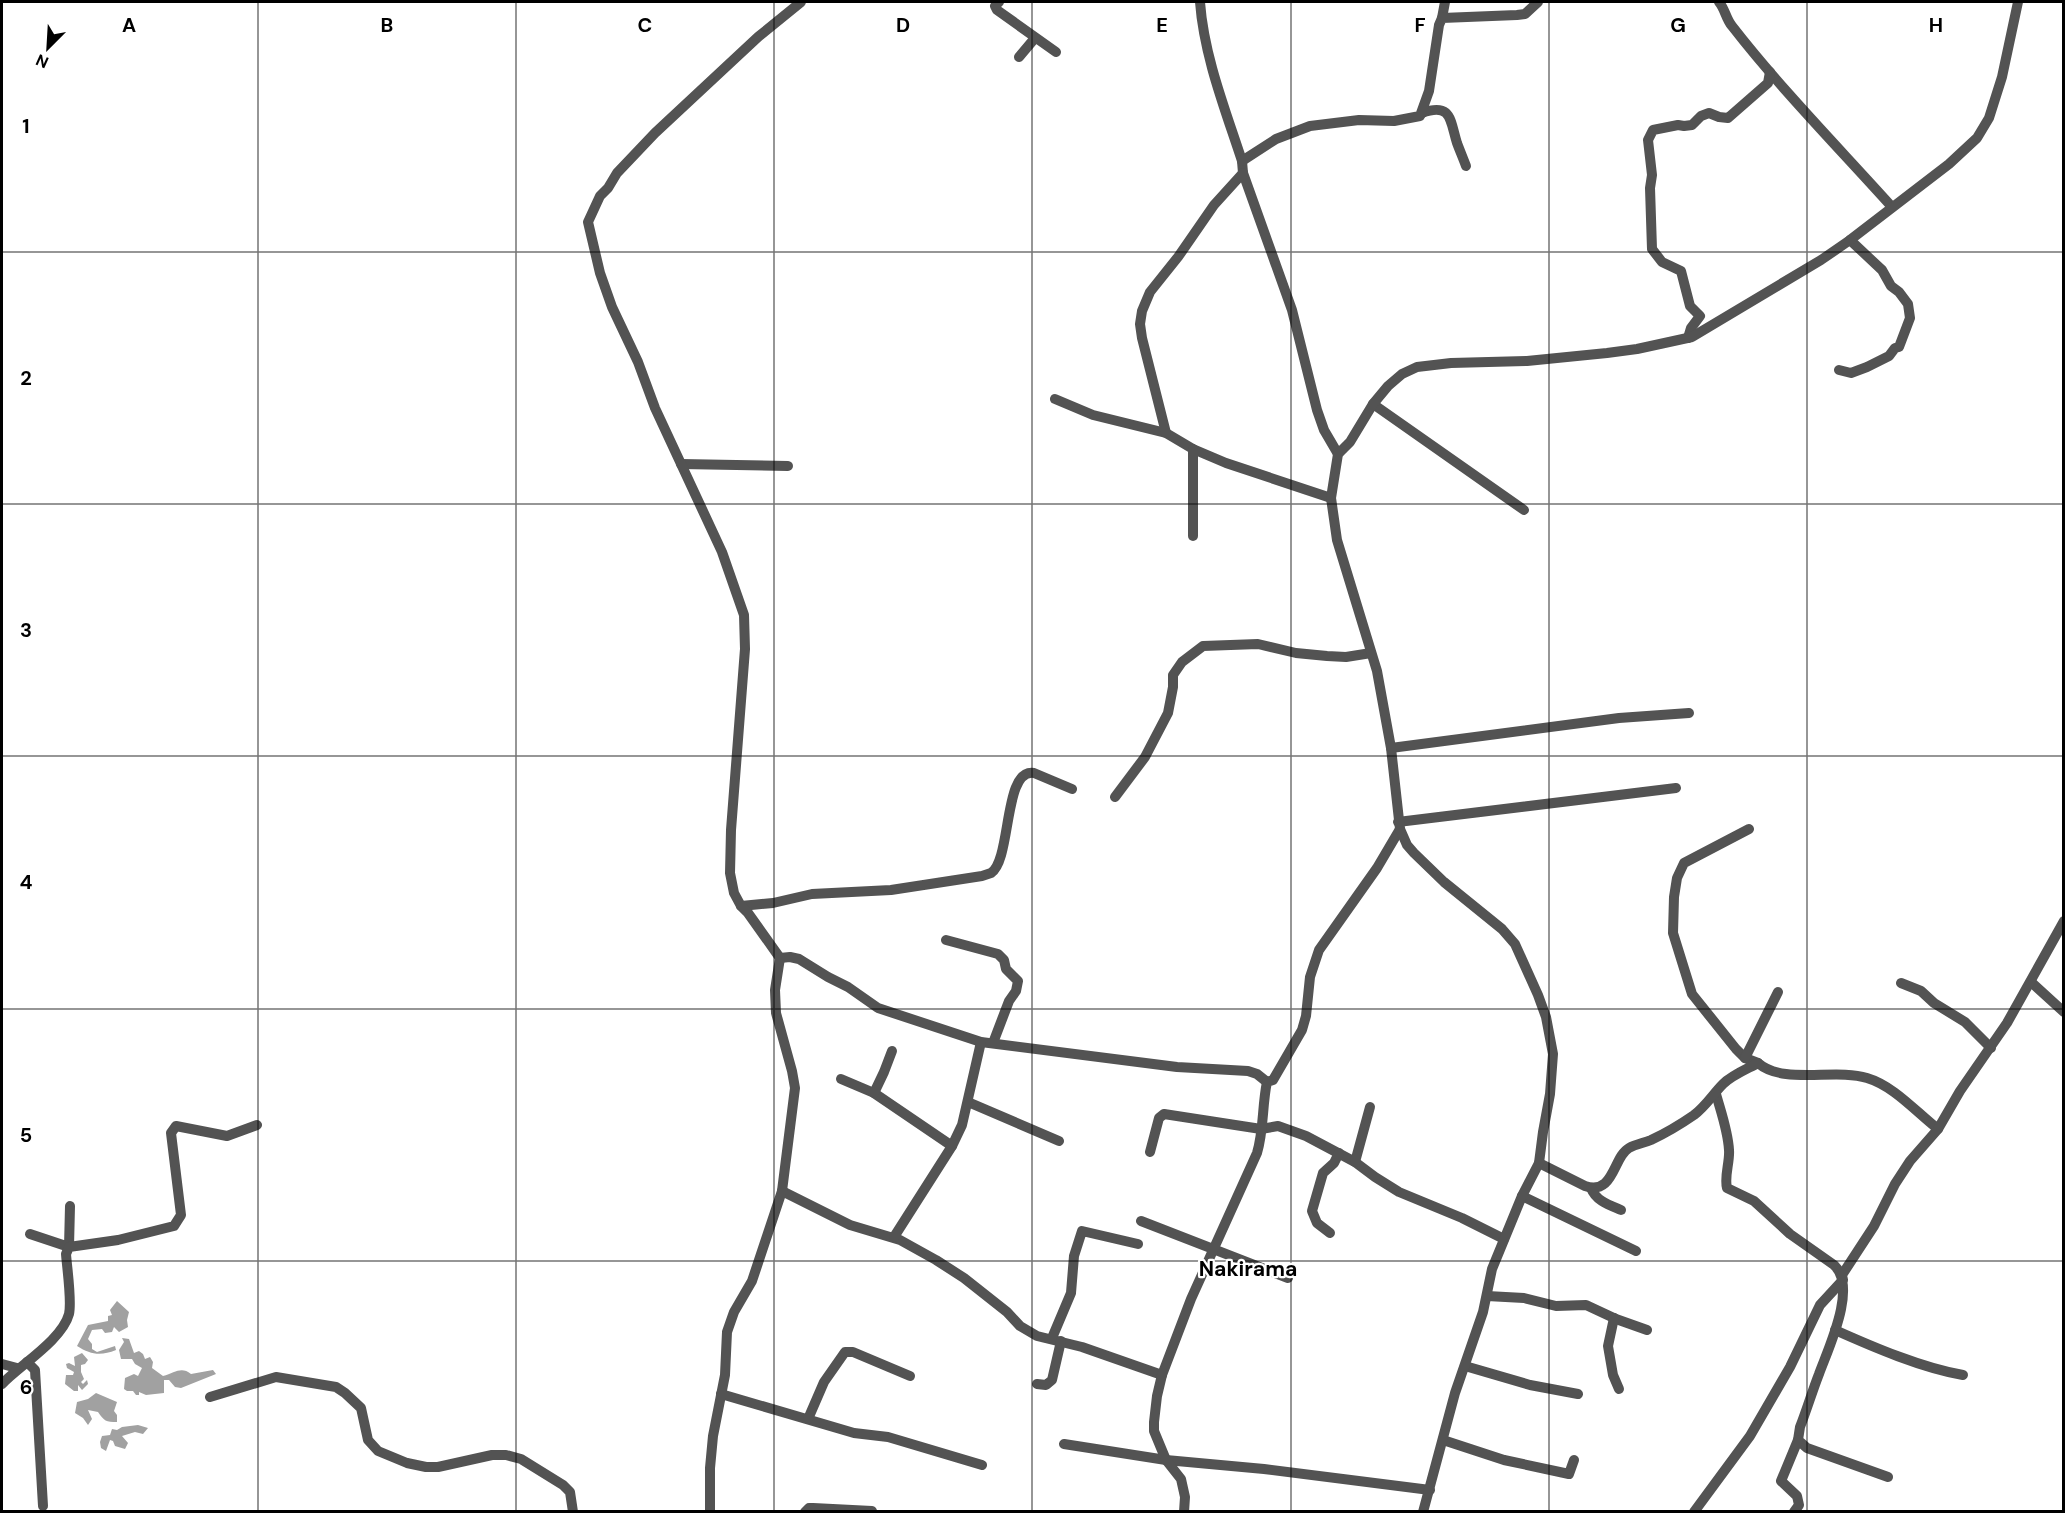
<svg xmlns="http://www.w3.org/2000/svg" width="2065" height="1513" viewBox="0 0 2065 1513" font-family="'DM Sans',sans-serif">
	<style>
		.water { fill: #a1a1a1 }
		.lines { fill: none; stroke-linecap: round; stroke-linejoin: round }
		.minor { stroke: #535353; stroke-width: 10 }
		.grid { fill: none; stroke: #000; stroke-width: 1.5; stroke-opacity: 0.55 }
		.labels { text-anchor: middle; dominant-baseline: central; stroke-width: 4.5; stroke-linejoin: round; paint-order: stroke }
		.quarter-label { font-size: 21px; font-weight: bold; fill: #000; stroke: #fff }
		.grid-label { font-size: 20px; text-anchor: middle; font-weight: bold; fill: #000; stroke: #fff; stroke-width: 4.5; stroke-linejoin: round; paint-order: stroke }
	</style>
	<rect width="100%" height="100%" fill="#fff"/>
	<g class="water">
		<path d="M117,1301L129,1312L127,1320L128,1327L119,1332L114,1327L112,1332L105,1333L102,1329L92,1330L88,1339L92,1344V1349L97,1352L115,1346L116,1350C101,1356 91,1355 77,1346L88,1325L108,1321V1316L112,1315L110,1310Z"/>
		<path d="M122,1338L129,1339L134,1353L139,1351L143,1354L145,1359L150,1357L153,1362L152,1368L163,1376C175,1373 181,1366 191,1374L213,1370L216,1374L181,1388L175,1387L169,1380H164V1393L146,1395L139,1392V1395H136L133,1391H127L124,1389L125,1378L134,1374L138,1376L142,1368L135,1364L132,1359H121L119,1350L124,1342Z"/>
		<path d="M82,1353L88,1360L85,1364L81,1365V1372L84,1379L81,1382L83,1384L87,1380L88,1384L82,1390L78,1385V1391H74L65,1384L66,1375H73L74,1372L67,1368L66,1364L69,1363L75,1366L74,1357Z"/>
		<path d="M96,1393L117,1402L114,1411L117,1415V1422C106,1422 104,1421 98,1412L88,1410L92,1419L88,1425L83,1418L75,1413L77,1402L88,1399Z"/>
		<path d="M138,1425L148,1428L143,1434L135,1432L122,1436L128,1443L125,1449L115,1446L113,1441L110,1440L106,1451L101,1448L100,1442L102,1436L110,1435L112,1429L117,1430L122,1427Z"/>
	</g>
	<g class="lines">
		<g class="minor">
			<path d="M999,2L995,6L997,10L1056,52"/>
			<path d="M1200,2C1204,56 1225,109 1242,161L1243,173L1292,310L1317,410L1324,430L1338,454"/>
			<path d="M1719,2C1725,9 1726,19 1732,26C1781,89 1838,147 1892,207"/>
			<path d="M1442,18L1445,2"/>
			<path d="M1019,57L1035,38"/>
			<path d="M1422,113C1452,102 1450,121 1457,143C1460,151 1463,158 1466,166"/>
			<path d="M1242,161L1276,139L1310,126L1359,120L1394,121L1420,116L1429,91L1439,25L1442,18L1517,15L1525,14L1538,2"/>
			<path d="M1688,338L1691,328L1700,316L1690,306L1681,271L1662,262L1652,249L1650,188L1652,175L1648,140L1653,130L1678,125L1684,126L1692,125L1701,116L1709,113L1719,117L1728,118L1768,83L1770,72"/>
			<path d="M1839,370L1851,373L1867,367L1889,356L1895,348L1899,347L1910,318L1908,304L1899,292L1891,286L1882,270L1850,240"/>
			<path d="M1055,399L1093,415L1166,433L1193,449L1226,463L1331,498"/>
			<path d="M1373,404L1524,510"/>
			<path d="M1166,433L1142,338L1140,324L1142,311L1150,292L1178,257L1214,205L1243,173"/>
			<path d="M681,464L788,466"/>
			<path d="M1193,536V449"/>
			<path d="M1391,748L1619,718L1689,713"/>
			<path d="M1115,797L1145,757L1168,713L1173,687V675L1182,662L1203,646L1258,644L1296,653L1327,656L1346,657L1371,653"/>
			<path d="M1398,822L1676,788"/>
			<path d="M1749,829L1684,863L1677,878L1674,897L1673,933L1692,994L1736,1049L1745,1058L1758,1063"/>
			<path d="M741,906L773,903L812,894L891,890L982,876C985,875 988,874 991,873C1012,859 1003,768 1034,773L1072,789"/>
			<path d="M946,940L998,954L1004,960L1006,969L1018,981L1016,991L1009,1001L993,1043"/>
			<path d="M780,958L790,957L799,959L828,977L848,987L878,1008L981,1042L1177,1067L1248,1071L1257,1074L1267,1082"/>
			<path d="M2031,982L2064,1012"/>
			<path d="M1901,983L1921,991L1934,1003L1965,1022L1991,1048"/>
			<path d="M1745,1058L1778,992"/>
			<path d="M841,1079L874,1093L952,1146"/>
			<path d="M874,1093L884,1072L892,1051"/>
			<path d="M1716,1094C1721,1112 1728,1131 1729,1150C1730,1162 1724,1176 1727,1188L1754,1201L1790,1234L1834,1265C1858,1287 1828,1349 1819,1374C1812,1392 1807,1409 1800,1427L1798,1440L1807,1448L1888,1477"/>
			<path d="M968,1102L1059,1141"/>
			<path d="M1150,1152L1159,1118L1164,1114L1261,1129L1278,1126L1306,1136L1355,1162L1375,1177L1399,1192L1462,1218L1504,1239"/>
			<path d="M1355,1162L1370,1107"/>
			<path d="M1539,1163L1585,1186C1614,1196 1613,1157 1629,1148C1636,1144 1644,1143 1651,1140C1666,1133 1681,1124 1694,1115C1706,1106 1713,1094 1723,1084C1732,1075 1747,1069 1758,1063C1783,1085 1835,1068 1867,1078C1894,1086 1916,1112 1938,1129"/>
			<path d="M1591,1188C1596,1201 1609,1205 1621,1210"/>
			<path d="M782,1191L850,1225L900,1240L936,1260L964,1278L1007,1312L1020,1326L1037,1336L1082,1347L1162,1375"/>
			<path d="M1522,1196L1636,1251"/>
			<path d="M1141,1221L1288,1278"/>
			<path d="M1330,1233L1317,1223L1312,1211L1323,1173L1334,1163L1339,1153"/>
			<path d="M30,1234L69,1247L70,1206"/>
			<path d="M894,1237L952,1146L962,1125L981,1042"/>
			<path d="M1487,1296L1524,1298L1556,1306L1586,1305L1616,1319L1647,1330"/>
			<path d="M1614,1318L1608,1346L1613,1375L1619,1389"/>
			<path d="M1835,1330C1873,1347 1922,1368 1963,1375"/>
			<path d="M1052,1338L1071,1293L1074,1256L1082,1231L1138,1244"/>
			<path d="M27,1362L35,1370L43,1506"/>
			<path d="M2,1364L17,1368"/>
			<path d="M1465,1366L1530,1385L1578,1394"/>
			<path d="M2,1384C20,1365 62,1340 69,1314C72,1301 67,1268 66,1254L69,1247L118,1240L174,1226L181,1215L171,1133L176,1126L227,1136L257,1125"/>
			<path d="M1037,1384L1046,1385L1052,1380L1061,1341"/>
			<path d="M721,1394L854,1433L888,1437L982,1465"/>
			<path d="M210,1397L276,1377L336,1387L345,1393L361,1408L368,1440L378,1451L407,1463L426,1467H438L492,1455H506L521,1459L563,1485L570,1492L573,1512"/>
			<path d="M808,1419L824,1382L845,1352H853L910,1376"/>
			<path d="M1443,1440L1504,1460L1569,1474L1574,1460"/>
			<path d="M1064,1444L1166,1460L1264,1469L1430,1490"/>
			<path d="M710,1512V1468L713,1436L725,1375L727,1332L734,1312L752,1281L782,1191L795,1088L792,1071L776,1013L775,990L780,958L748,913L741,906L734,893L730,873L731,830L745,649L744,615L722,552L655,408L638,362L612,307L600,273L588,222L600,196L608,188L617,173L655,133L758,37L801,2"/>
			<path d="M805,1512L809,1508H813L872,1511"/>
			<path d="M1184,1512L1185,1497L1181,1479L1166,1460L1154,1431V1422L1157,1396L1162,1375L1191,1299L1257,1153C1264,1130 1262,1105 1267,1082L1273,1080L1302,1030L1306,1016L1310,977L1319,950L1377,868L1400,829"/>
			<path d="M1423,1512L1455,1393L1483,1312L1492,1269L1522,1196L1539,1163L1543,1132L1550,1094L1553,1054L1546,1017L1538,995L1515,944L1502,929L1444,882L1414,853L1407,845L1400,829L1391,748L1377,671L1337,540L1331,498L1338,454L1350,442L1373,404L1388,386L1402,374L1417,367L1451,363L1527,361L1607,353L1637,349L1692,337L1821,260L1850,240L1949,164L1977,138L1989,118L2002,77L2018,2"/>
			<path d="M1694,1512L1750,1436L1790,1367L1820,1305L1843,1280L1842,1275L1874,1226L1895,1184L1910,1161L1938,1129L1960,1091L2007,1023L2064,921"/>
			<path d="M1794,1512L1799,1505L1797,1496L1781,1481L1798,1440"/>
		</g>
	</g>
	<path class="grid" d="M258,2V1512M516,2V1512M774,2V1512M1032,2V1512M1291,2V1512M1549,2V1512M1807,2V1512M2,252H2064M2,504H2064M2,756H2064M2,1009H2064M2,1261H2064"/>
	<g class="labels">
		<g class="quarter-label">
			<text x="1248" y="1269">Nakirama</text>
		</g>
	</g>
	<g class="grid-label">
		<text x="129" y="32">A</text>
		<text x="387" y="32">B</text>
		<text x="645" y="32">C</text>
		<text x="903" y="32">D</text>
		<text x="1162" y="32">E</text>
		<text x="1420" y="32">F</text>
		<text x="1678" y="32">G</text>
		<text x="1936" y="32">H</text>
		<text x="26" y="133">1</text>
		<text x="26" y="385">2</text>
		<text x="26" y="637">3</text>
		<text x="26" y="889">4</text>
		<text x="26" y="1142">5</text>
		<text x="26" y="1394">6</text>
	</g>
	<rect width="2065" height="1513" fill="none" stroke="#000000" stroke-width="6"/>
	<g transform="translate(48 48) rotate(204)" stroke="#ffffff" stroke-width="4.5" paint-order="stroke">
	<path d="M0-4.5L10 22L0 15L-10 22Z" fill="#000000"/>
	<text y="-9" font-size="16" font-weight="bold" text-anchor="middle" fill="#000000">N</text>
	</g>
</svg>
